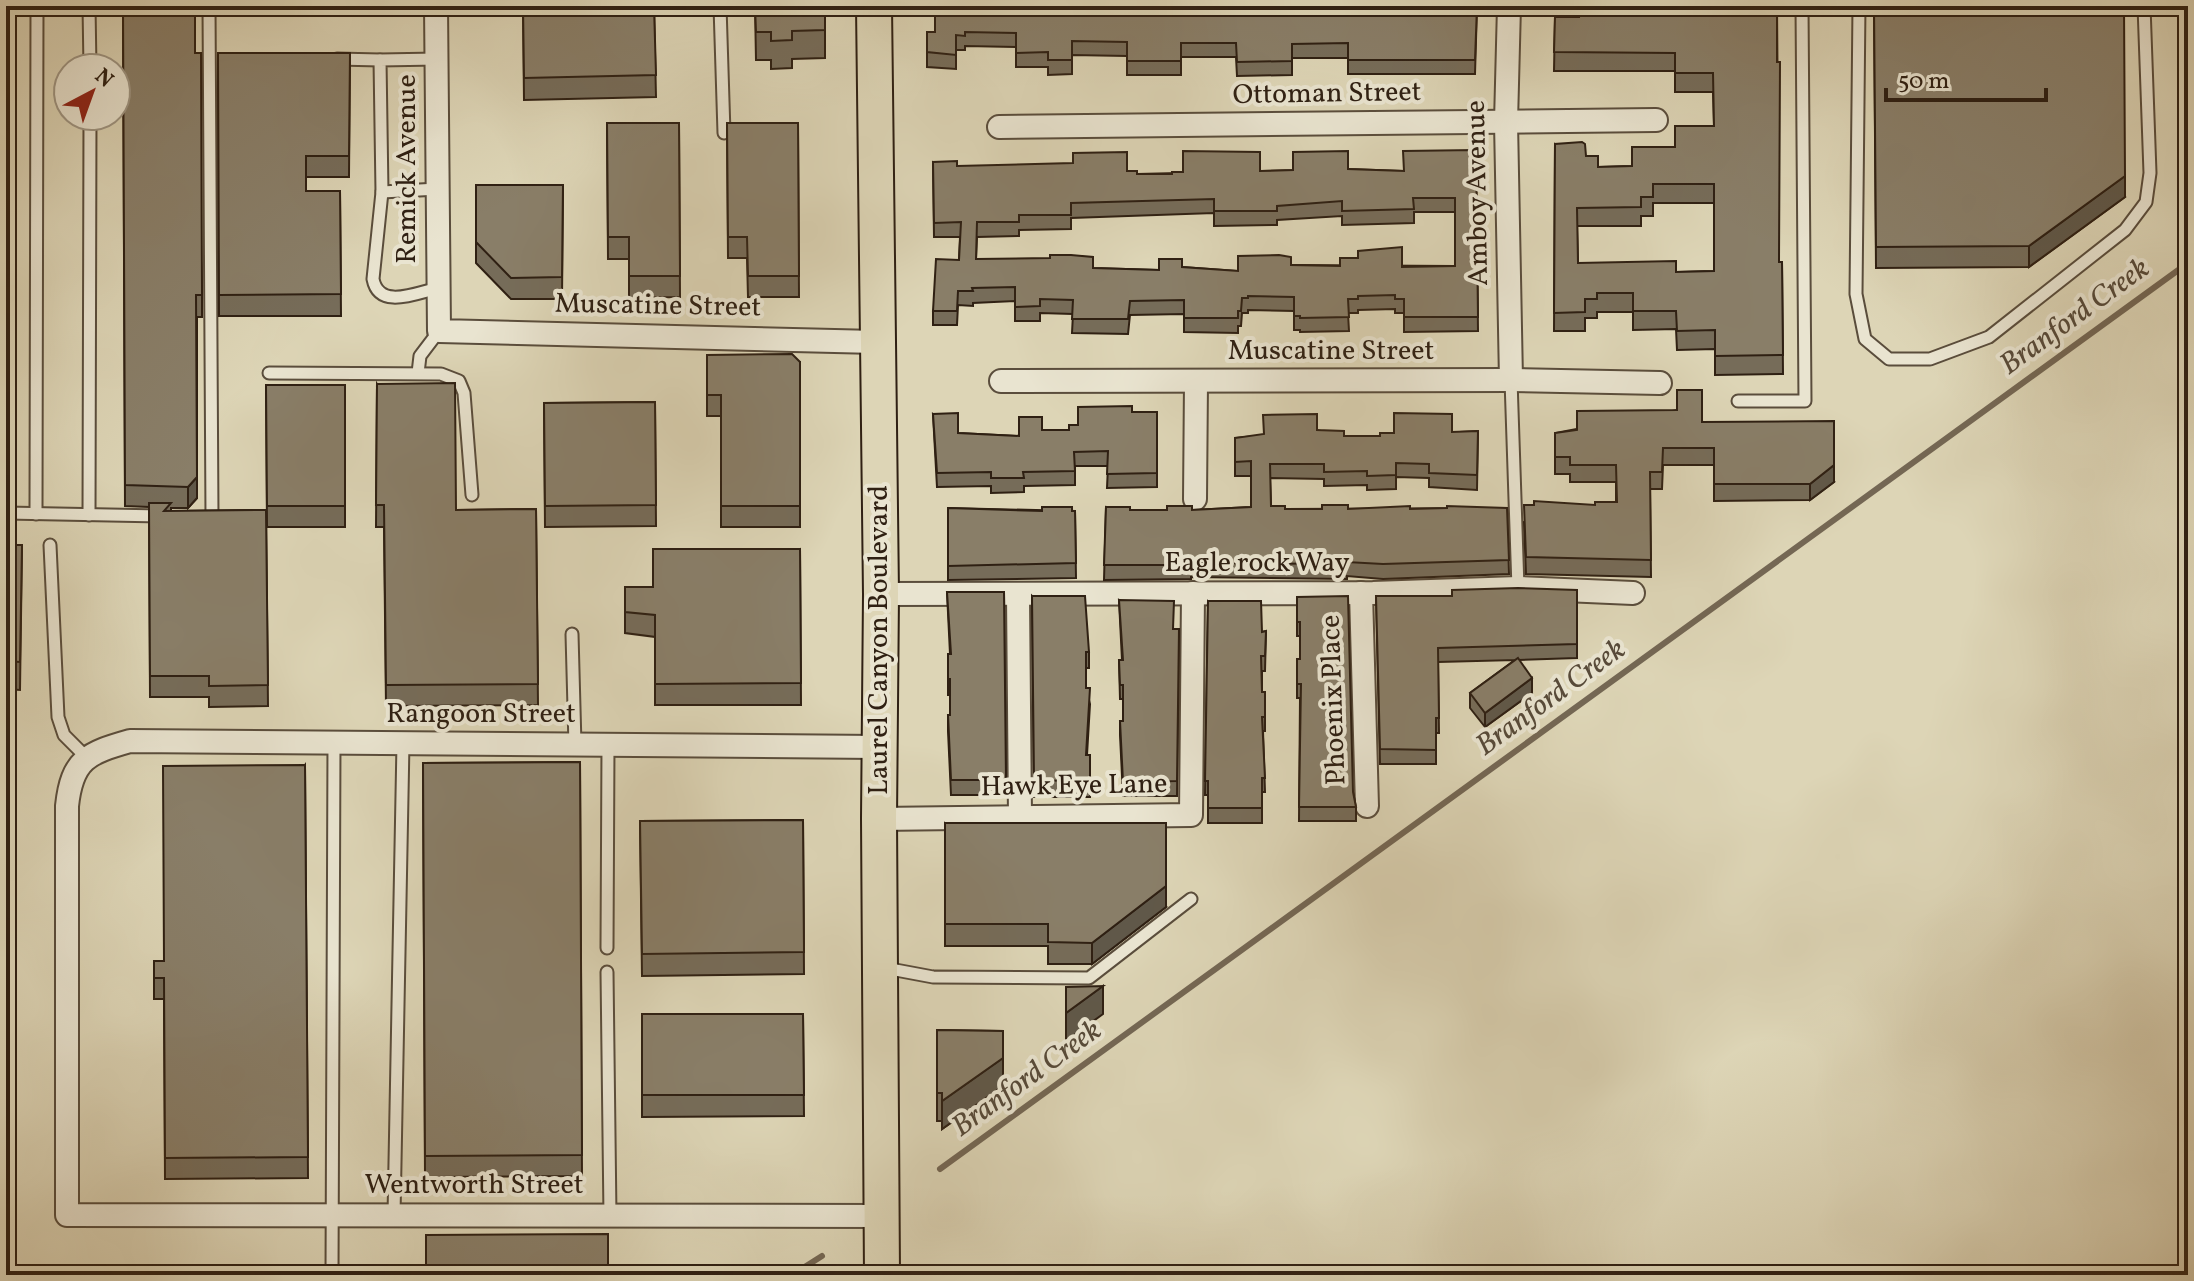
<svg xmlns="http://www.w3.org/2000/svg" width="2194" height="1281" viewBox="0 0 2194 1281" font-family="Vollkorn,serif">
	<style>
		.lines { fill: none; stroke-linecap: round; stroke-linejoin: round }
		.stream { stroke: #746754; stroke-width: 6 }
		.service-casing { stroke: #5a4d3c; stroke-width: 15 }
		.minor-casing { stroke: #5a4d3c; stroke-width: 26 }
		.primary-casing { stroke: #2f2013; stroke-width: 38 }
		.service { stroke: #e9e4d0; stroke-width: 11 }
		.minor { stroke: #e9e4d0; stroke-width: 22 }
		.primary { stroke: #ddd5b6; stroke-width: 34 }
		.wall { fill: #766c59; stroke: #2f2013; stroke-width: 2; fill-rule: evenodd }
		.shaded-wall { fill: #605849; stroke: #2f2013; stroke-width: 2 }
		.building { fill: #897e68; stroke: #2f2013; stroke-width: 2; fill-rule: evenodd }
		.labels { text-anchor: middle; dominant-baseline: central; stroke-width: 8; stroke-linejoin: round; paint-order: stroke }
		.street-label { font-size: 28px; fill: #2f2013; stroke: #e9e4d0 }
		.water-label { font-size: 30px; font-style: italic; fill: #574a39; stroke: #e9e4d0 }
	</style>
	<rect width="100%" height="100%" fill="#ddd5b6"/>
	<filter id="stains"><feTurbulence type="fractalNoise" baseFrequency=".0025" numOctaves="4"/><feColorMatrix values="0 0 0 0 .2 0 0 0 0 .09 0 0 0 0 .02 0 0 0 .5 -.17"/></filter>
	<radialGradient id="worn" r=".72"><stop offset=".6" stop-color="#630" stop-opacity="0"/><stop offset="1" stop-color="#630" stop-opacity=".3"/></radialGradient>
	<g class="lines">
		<g class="stream">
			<path d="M940,1169L2188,263"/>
			<path d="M792,1275L822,1256"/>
		</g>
		<g class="service-casing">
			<g id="service">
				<path d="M89,6L90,68"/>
				<path d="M720,6L724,133"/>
				<path d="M1859,6L1856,294L1865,339L1889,359H1930L1989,337L2125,230L2146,202L2150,173L2144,6"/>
				<path d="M337,59L380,60"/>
				<path d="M437,59L380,60L382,192L373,279C379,310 416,293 438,288"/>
				<path d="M382,192L438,189"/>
				<path d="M269,373L441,374L459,381L464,393L472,495"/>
				<path d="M418,373L420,356L439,331"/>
				<path d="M1511,380L1518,588"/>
				<path d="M1738,401H1805L1802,6"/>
				<path d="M6,513L161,516"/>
				<path d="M36,514L37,6"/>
				<path d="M89,515L90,116"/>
				<path d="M207,517H212L209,6"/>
				<path d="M50,545L58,717L64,735L86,757"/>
				<path d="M572,634L575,745"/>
				<path d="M607,948L608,745"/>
				<path d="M885,968L933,977L1089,978L1191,899"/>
				<path d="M607,972L610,1216"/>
				<path d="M394,1215L403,743"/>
				<path d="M332,1275L334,743"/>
			</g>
		</g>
		<g class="minor-casing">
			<g id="minor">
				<path d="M436,6L439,331L876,342"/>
				<path d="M1509,6L1506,122L1511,380"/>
				<path d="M999,127L1656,120"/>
				<path d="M1001,381L1511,380L1660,383"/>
				<path d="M1195,499L1196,382"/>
				<path d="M1361,593L1367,806"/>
				<path d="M881,594L1373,593L1518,588L1633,593"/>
				<path d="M1018,595L1020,817"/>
				<path d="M879,747L130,741C88,753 72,759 67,806V1215L882,1216"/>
				<path d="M879,819L1191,815L1193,593"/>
			</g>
		</g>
		<g class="primary-casing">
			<path id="primary" d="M874,6L881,594L879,819L882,1275"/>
		</g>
		<use href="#service" class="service"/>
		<use href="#minor" class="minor"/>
		<use href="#primary" class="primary"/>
	</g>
	<g class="wall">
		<path d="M123,6L195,53L202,295V317H197V498L188,508H171V511L266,510L268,706L209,707V697H150L149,507L125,506Z"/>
		<path d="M523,6H654L656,97L524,100Z"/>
		<path d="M755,6H825V58L792,59V68L771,69V60H756Z"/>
		<path d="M1477,6L1475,74H1348V58H1292V75L1237,76L1236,57H1181V75H1127V56L1072,55V74L1048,75V67H1016V47L965,46V50H956V69L927,67V52L935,32L1035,10L1094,14L1220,9L1289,10Z"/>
		<path d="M1777,6L1779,262H1782L1783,374L1715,375V349L1677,350L1676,329L1633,330V312H1597V318H1585V331H1554L1555,144L1586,156L1598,167L1632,166L1675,147L1714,126L1713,92H1675V71H1554L1555,17L1648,14H1685ZM1653,203H1714V271L1676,272L1578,263L1577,226H1641V216H1653Z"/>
		<path d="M1874,6L2125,197L2029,267L1876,268Z"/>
		<path d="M218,53H350L349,177H306V191H340L341,316H219Z"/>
		<path d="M607,123H679L680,297L629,298V259H608Z"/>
		<path d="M727,123H798L799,297H748L747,258H728Z"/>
		<path d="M1476,150L1478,331L1404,332V313H1395V309L1358,310V313H1348L1349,331L1300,332V330H1294V311L1248,310V313H1242L1241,326H1238V333L1184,332V314L1130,315L1128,334L1072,333L1073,314L1040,313V321H1015V301L973,303V306L958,305L957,325H933V311L959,260L960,237H934L933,162L957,166L1127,171L1137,174L1348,169L1404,171ZM1414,212H1455V266L1291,265L1238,271L1182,267L1159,270L1093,268L976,259L977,237L1019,236V230L1071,229V218L1214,213V226L1277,225V220L1342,216V225L1414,223Z"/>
		<path d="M476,185H563L562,299H511L476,263Z"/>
		<path d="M707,355L800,362V527H721V416H707Z"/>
		<path d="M377,384L456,510L536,509L538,705L386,706L384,527H376Z"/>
		<path d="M266,385H345V527H267Z"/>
		<path d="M655,402L656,526L545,527L544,403Z"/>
		<path d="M1677,410L1834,482L1810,500L1714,501V465H1663L1662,489H1650L1651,577L1526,574L1524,522L1595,505L1616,502V482H1570V474H1555V433Z"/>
		<path d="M1132,412H1157V487L1107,488L1108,466H1075V485L1024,486V492L991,493V486L937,487L933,414L958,433L1019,436L1042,430H1069L1078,425Z"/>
		<path d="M1317,430L1344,436H1380L1478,431L1477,490L1429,487V478L1396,477V489L1367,490V485L1324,486V479L1270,478L1271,506L1285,509L1507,508L1509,574L1383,579L1347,576V579L1191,577V579L1104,580L1106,507L1130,510H1192L1251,507V476H1235V438Z"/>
		<path d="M948,508L1075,511L1076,578L948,580Z"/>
		<path d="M6,545H22L20,690L6,689Z"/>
		<path d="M800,549L801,705H655V637L625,633V587H653Z"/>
		<path d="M1577,590V658L1519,660L1532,693L1485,727L1470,708V693L1515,660L1438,662L1439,733H1436V764H1380L1376,596H1452Z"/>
		<path d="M947,592H1004L1006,795H951L948,731V715H950V695H948V654H950Z"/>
		<path d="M1032,596L1089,652V668H1086V688L1090,704L1087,755H1090V797H1034Z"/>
		<path d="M1297,597L1353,792L1356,807V821H1299L1300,698H1297V659H1300V636H1297Z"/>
		<path d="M1119,600L1173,629H1179L1177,796H1123L1120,735V721H1123V699H1120L1119,660H1122Z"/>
		<path d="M1208,601L1262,632L1266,631L1265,671H1262V692L1265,717V731H1263L1265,792H1262V823H1208V795H1205Z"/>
		<path d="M580,762L582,1176L425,1177L423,763Z"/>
		<path d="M305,765L308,1178L165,1179L164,999H154V961H164Z"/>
		<path d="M803,820L804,974L642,976L640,821Z"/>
		<path d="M945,823L1166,907L1092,964H1048V946H945Z"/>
		<path d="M642,1014H803L804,1116L642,1117Z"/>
		<path d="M937,1030L1003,1031V1086L942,1129V1121H937Z"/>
	</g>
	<g class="shaded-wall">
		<path d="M2125,176V197L2029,267V246Z"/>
		<path d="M1834,465V482L1810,500V484Z"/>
		<path d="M197,477V498L188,508V487Z"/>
		<path d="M1532,678V693L1485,727V713Z"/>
		<path d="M1166,886V907L1092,964V943Z"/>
		<path d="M1103,986V1014L1066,1041V1013Z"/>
		<path d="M1003,1058V1086L942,1129V1101Z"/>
	</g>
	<g class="building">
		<path d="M123,6H195V53H201L202,295H196L197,477L188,487L125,485Z"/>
		<path d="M523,6H654L656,75L524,78Z"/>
		<path d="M755,6H825V30L792,31V40L771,41V32H756Z"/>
		<path d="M935,6H1035V10L1069,9V6H1094V14L1134,13L1133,6H1220V9L1289,10V6H1409V8L1442,7V6H1477L1475,60H1348V43L1292,44V61L1237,62L1236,43H1181V61H1127V42L1072,41V60H1048V52L1016,53V33L965,32V36L956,35V55L927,52V32H935Z"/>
		<path d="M1578,6H1648V14H1685V6H1777V62H1780L1779,262H1782L1783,355L1715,356V330L1677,331L1676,311H1633V293H1597V299H1585V312L1554,313L1555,144L1582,142L1585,144L1586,156H1598V167L1632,166V147H1675V126H1714L1713,73H1675V53L1554,52L1555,17H1579ZM1653,184H1714V271L1676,272V261L1578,263L1577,208L1641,207V197H1653Z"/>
		<path d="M1874,6H2124L2125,176L2029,246L1876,247Z"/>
		<path d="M218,53H350L349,156H306V191H340L341,294L219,295Z"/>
		<path d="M607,123H679L680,276H629V237H608Z"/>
		<path d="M727,123H798L799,276H748L747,237H728Z"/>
		<path d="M1476,150L1478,317H1404V299H1395V295L1358,296V299H1348L1349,317L1300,318V316H1294V297L1248,296V298H1242L1241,311H1238V318H1184V300L1130,301L1128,319H1072L1073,300L1040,299V306L1015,307V287L972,288L973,291H958L957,311H933L936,259L959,260L961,222L934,223L933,162L957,161V166L1073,163V153L1127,152V171H1137V174H1172V172H1183V151L1260,152V171L1293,170V152L1348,151V169L1404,171L1403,151ZM1413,198H1455V266L1402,267V247L1358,251V258H1340V266L1291,265V257L1279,255L1238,256V271L1182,267V259H1159V270L1093,268V257L1071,255H1050V258L976,259L977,222H1019V215H1071V203L1214,199V211H1277V206L1342,201V211L1414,209Z"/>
		<path d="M476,185H563L562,277L511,278L476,242Z"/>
		<path d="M792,354L800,362V506H721V395H707V355Z"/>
		<path d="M455,383L456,510L536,509L538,684L386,685L384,505H376L377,384Z"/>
		<path d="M266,385H345V506H267Z"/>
		<path d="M1677,390H1702V422L1834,421V465L1810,484H1714V448H1663L1662,472H1650L1651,560L1526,557L1524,505H1534V501L1595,505V502H1617L1616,465H1570V457H1555V433L1577,430V411L1677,410Z"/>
		<path d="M655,402L656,505L545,506L544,403Z"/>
		<path d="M1132,406V412H1157V473L1107,474L1108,451L1074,452L1075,471L1023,472L1024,478H991V472L937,473L933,414L958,413V433L1019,436V417H1042V430H1069V425H1078V407Z"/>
		<path d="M1394,413L1452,414V432L1478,431L1477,475L1429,473V464L1396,463V475L1367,476V471L1324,472V464H1270L1271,506H1285V509H1322V505H1348V509L1410,506V509L1447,508V506L1507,508L1509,560L1383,564L1347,562V564L1191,563V565H1104L1106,507H1130V510H1167V506H1192V510L1251,507V461L1235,462V438L1264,434L1263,415L1317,414V430L1344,431V436H1380V433H1394Z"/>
		<path d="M149,503H171L164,511L266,510L268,685L209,686V676H150Z"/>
		<path d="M1042,507H1072V511H1075L1076,563L948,566V508L1042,511Z"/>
		<path d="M6,545H22L20,662L6,661Z"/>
		<path d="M653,549H800L801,683L655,684V615L625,612V587H653Z"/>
		<path d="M1518,588L1577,590V644L1438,648L1439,718H1436V750L1380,749L1376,596H1452V590Z"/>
		<path d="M947,592H1004L1006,780H951L948,715H950V679H948V654H951Z"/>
		<path d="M1032,596H1085L1089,652H1086V688H1090L1086,755H1090V780L1034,781Z"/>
		<path d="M1348,596L1353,792L1356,807H1299L1301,684H1297V659H1300V622H1297V597Z"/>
		<path d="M1119,600L1174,601L1173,629H1179L1177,781L1123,782L1120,721H1123V685H1120L1119,660H1123Z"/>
		<path d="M1208,601H1261L1262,632L1266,631L1265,656H1261L1262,692H1265V717H1262L1265,778H1262V808H1208V781H1205Z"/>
		<path d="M1518,658L1532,678L1485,713L1470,693Z"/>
		<path d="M580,762L582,1155L425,1156L423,763Z"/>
		<path d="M305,765L308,1157L165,1158L164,978H154V961H164L163,766Z"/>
		<path d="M803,820L804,952L642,954L640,821Z"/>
		<path d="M945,823H1166V886L1092,943L1048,942V924H945Z"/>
		<path d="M1103,986L1066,1013V987Z"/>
		<path d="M642,1014H803L804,1095H642Z"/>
		<path d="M937,1030L1003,1031V1058L942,1101V1093H937Z"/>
		<path d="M608,1234V1275H426V1235Z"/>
		<path d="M77,1269L298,1272V1275H77Z"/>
	</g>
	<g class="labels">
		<g class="street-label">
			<text transform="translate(1327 94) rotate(-1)">Ottoman Street</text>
			<text transform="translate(407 169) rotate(-90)">Remick Avenue</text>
			<text transform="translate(1478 193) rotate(-91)">Amboy Avenue</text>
			<text transform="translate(658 306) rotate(1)">Muscatine Street</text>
			<text x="1331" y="351">Muscatine Street</text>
			<text x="1257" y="563">Eagle rock Way</text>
			<text transform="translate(879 640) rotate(-90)">Laurel Canyon Boulevard</text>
			<text transform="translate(1334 700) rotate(-92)">Phoenix Place</text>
			<text x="481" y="714">Rangoon Street</text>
			<text transform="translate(1074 786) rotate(-1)">Hawk Eye Lane</text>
			<text x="474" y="1185">Wentworth Street</text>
		</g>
		<g class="water-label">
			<text transform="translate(2075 317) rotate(-36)">Branford Creek</text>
			<text transform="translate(1551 698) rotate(-36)">Branford Creek</text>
			<text transform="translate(1027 1079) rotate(-36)">Branford Creek</text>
		</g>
	</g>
	<rect width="2194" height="1281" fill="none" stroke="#ddd5b6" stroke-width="32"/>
	<rect x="8" y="8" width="2178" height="1265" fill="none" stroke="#2f2013" stroke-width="4"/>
	<rect x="16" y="16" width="2162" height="1249" fill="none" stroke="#2f2013" stroke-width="2"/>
	<g transform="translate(92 92) rotate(41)"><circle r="38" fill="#e9e4d0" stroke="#9f9684" stroke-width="2"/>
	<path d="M0-6L14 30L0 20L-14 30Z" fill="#8f2418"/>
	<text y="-12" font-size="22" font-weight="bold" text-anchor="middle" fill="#2f2013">N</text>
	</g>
	<path d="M1886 88v12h160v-12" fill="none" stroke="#2f2013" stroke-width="4"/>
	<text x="1898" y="88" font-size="24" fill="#2f2013" stroke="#e9e4d0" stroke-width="6" paint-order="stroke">50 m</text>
	<rect width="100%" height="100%" filter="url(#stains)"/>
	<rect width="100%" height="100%" fill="url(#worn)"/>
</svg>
